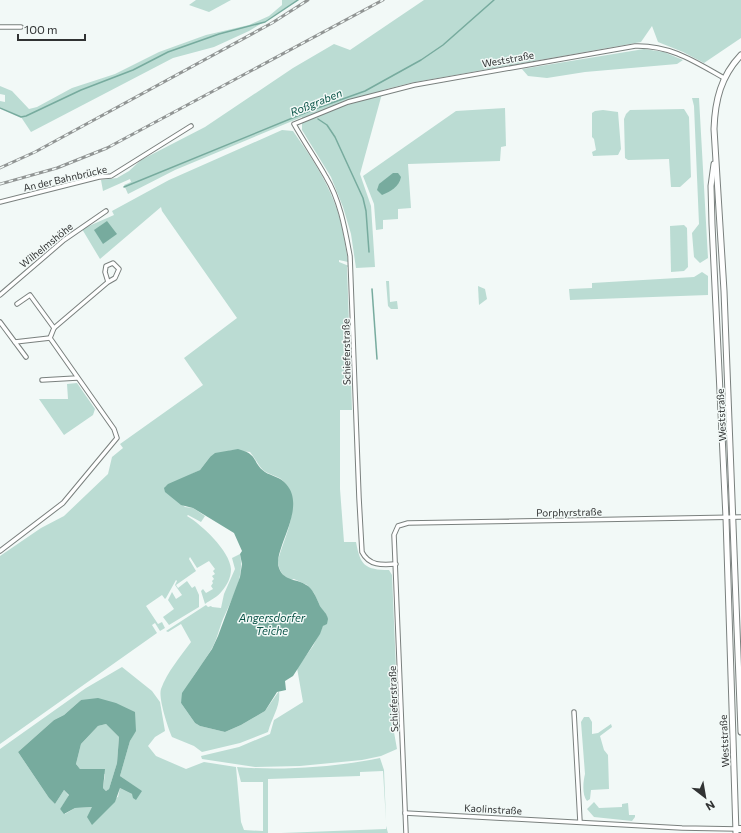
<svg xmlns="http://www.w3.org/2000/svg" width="741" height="833" viewBox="0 0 741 833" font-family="Commissioner,sans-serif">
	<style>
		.green { fill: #bbdcd3; fill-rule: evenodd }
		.water { fill: #77ab9e; fill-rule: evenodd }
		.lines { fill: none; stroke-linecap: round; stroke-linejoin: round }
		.stream { stroke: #77ab9e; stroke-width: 1.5 }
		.minor-casing { stroke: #7a807e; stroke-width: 5.5 }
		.secondary-casing { stroke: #7a807e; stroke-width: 7 }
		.trunk-casing { stroke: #7a807e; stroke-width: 8 }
		.minor { stroke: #fff; stroke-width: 3.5 }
		.secondary { stroke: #fff; stroke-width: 5 }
		.trunk { stroke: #fff; stroke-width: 6 }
		.rail-casing { stroke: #919594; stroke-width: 3 }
		.rail { stroke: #f2f9f7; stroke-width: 1.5; stroke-dasharray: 4.5; stroke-linecap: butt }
		.labels { text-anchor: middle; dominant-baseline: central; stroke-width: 3; stroke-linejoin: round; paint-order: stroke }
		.street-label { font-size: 10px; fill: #313333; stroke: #f2f9f7 }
		.water-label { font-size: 11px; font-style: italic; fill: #0a5447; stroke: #f2f9f7 }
	</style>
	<rect width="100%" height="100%" fill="#f2f9f7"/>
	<g class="green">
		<path d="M196,0H231L209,12L189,5Z"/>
		<path d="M282,0H299L249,31L214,47L173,58L31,132L21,117L0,107V101L5,102V95L0,94V86L12,91L29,109L37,107L72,88L115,74L159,52L206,35L249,25L269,16L282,5Z"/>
		<path d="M424,0H741V38L704,63L683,52L658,42L652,26L641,42L410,83L383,90L360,174L371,206L375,267L356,268L351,234L343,207L331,177L302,130V117L175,170L128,194L124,185L131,182L130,179L103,191L101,180L117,178L129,171L141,160L205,127L293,68L334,44L350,50Z"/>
		<path d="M644,49L664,52L683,60L677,64L585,72L547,78L528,76L522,69Z"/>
		<path d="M692,98H699L708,258L700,263L694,257L692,233L699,224L694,106Z"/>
		<path d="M505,108L506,146L501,147L500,161L408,164L411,208L398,209V219L383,220V229L376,230L374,204L363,176L456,111Z"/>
		<path d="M684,109L689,117L691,177L680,187H671L669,159L628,160L625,158L624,119L626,114L630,110Z"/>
		<path d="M603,110L618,112L621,149L618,155L593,156L592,152L596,150L594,139L592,137V113L595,111Z"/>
		<path d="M282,130L293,131C309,154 325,177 335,204C342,222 345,242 348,262L339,260V262L349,266L347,267L352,410H340V489L344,542H356C360,565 365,570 389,570L392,575L398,716L392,721L397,749L381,756L362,760L300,766L255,767L202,759L201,756L239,747L270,734L274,720L303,702L297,668L313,646L323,626L327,622V616L321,608L314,593L307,585L294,579L290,580C282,576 278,569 278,560C285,535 302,507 284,482C280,476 269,475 263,470C258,465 255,458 250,452L232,450L210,457L200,470L165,487L185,507L193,508L205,516L201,522L188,515L187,516C201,524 230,551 231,569C231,578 227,585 222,591C218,597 210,600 205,604L201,591L203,589L206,593L213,589L211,586L213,583L212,581L214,579L212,576L215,574L213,571L215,569L209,561L197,568L190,557L189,559L196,571L176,585L178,588L187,581L192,588L195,586L199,595V607L169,625L163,617L174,609L168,600L172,592L176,599L182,595L175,585L177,581L176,580L166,598L165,599L162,595L146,606L158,624L162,622L165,628L160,631L155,623L152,625L157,633L0,744V556L41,528L64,516L108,474L112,457L123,448L120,444L203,385L184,358L237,318L162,211L161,207L100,259L82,229L114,215L112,211L169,180Z"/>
		<path d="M684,225L687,228L688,267L684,271L671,272L670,226Z"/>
		<path d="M702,272L708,276V295L570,300L569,289L592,288V283L694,277Z"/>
		<path d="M386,281H389L390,302L397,301L398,309H391L388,306Z"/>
		<path d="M478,286L485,289L487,299L479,305Z"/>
		<path d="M77,383L95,409L93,415L64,435L39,399H68L67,384Z"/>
		<path d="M240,554C245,577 232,598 223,619C219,629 217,640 211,650C199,670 187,681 181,703L195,723L200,726L225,732L241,725L265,711L279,691C281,706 272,717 268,732L240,743L202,752L194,746L172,737C168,728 158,698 161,689C167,672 181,656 191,642L181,624L168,632L166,631L206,605L208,607L211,606L212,607L221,608L224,594L235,569L232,558Z"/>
		<path d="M122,667L152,691L160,702L165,731L155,737L148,746L156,756L186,769L204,762L236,767L241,822L244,830L263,831V782H241L237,767C282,771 336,767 380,758L384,770L386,821L383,771L360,772V776L268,779V833H0V749L86,688ZM81,700L135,731L130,741L120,776L141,791L132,794L120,788L118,797L93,807L75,808L65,814L60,809L69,796L64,790L55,804L49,798L18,752L54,720L64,715Z"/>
		<path d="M584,717H589L592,722V734L598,733L611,724L612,727L600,736L604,750L608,755L609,789L591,790L590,799L587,801C582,795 583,782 585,774L581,722Z"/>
		<path d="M106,724L119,737L117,763L109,789L106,791L103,788L105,774L80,769L76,764L81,744L98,726Z"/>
		<path d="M594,802L599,808L622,807V804L628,803L629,815H635V817L632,821L594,817L587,809Z"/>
		<path d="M386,826L388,833H281L386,829Z"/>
	</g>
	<g class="water">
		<path d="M393,173H398L401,177C399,187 391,191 382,195L377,190L379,184Z"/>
		<path d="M107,221L117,234L103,244L94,230Z"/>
		<path d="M238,449C260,455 251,462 265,472C271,476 281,477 286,484C308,508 272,550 279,568C284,582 297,578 308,586C314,591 317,599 320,606C323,611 327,613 328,619L327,624L323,626L320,634L293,676L285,681L286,690L277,692L265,711L241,725L225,732L200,726L195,723L181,703L182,693L212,649L218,636L240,577L242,564L240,554L242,551L234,533L193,508L181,505L165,492L164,488L168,484L200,470L210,457L215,453Z"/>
		<path d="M98,698L116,703L135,712L136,731L130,741L120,776L142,791L136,800L133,798L132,794L120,788L115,802L92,825L87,817L92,807L75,808L64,814L60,809L69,795L64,790L55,804L49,798L18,752L54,720L64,715L81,700ZM106,724L119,737L117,763L109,789L106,791L103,788L105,769H80L76,764L81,744L98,726Z"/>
	</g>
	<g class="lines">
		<g class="stream">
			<path d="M0,108L21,117L26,116L81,90L133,70L168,52L219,34L265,22L298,0"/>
			<path d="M318,119L327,125L335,137L363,198L366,211L369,252"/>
			<path d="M124,187L312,110L365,91L421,60L443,45L494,0"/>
			<path d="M372,289L377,359"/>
		</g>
		<g class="minor-casing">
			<g id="minor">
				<path d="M0,27H21"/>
				<path d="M0,202L99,177L111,176L191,126"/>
				<path d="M0,295L64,240L106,211"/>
				<path d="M17,304L30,295L54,328"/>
				<path d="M0,322L26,357"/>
				<path d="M15,342L50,338"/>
				<path d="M42,380L77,378"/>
				<path d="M0,551L63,503L117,438L114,429L50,338L54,328L108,282L115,278L119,269L113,263L106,266L105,272L108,282"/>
				<path d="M396,564C382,565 369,566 362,552L359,498L350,256C345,229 340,200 326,177C316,159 304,142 294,124L348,102L414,85L635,46C670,45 694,61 724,78"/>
				<path d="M574,712L580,822"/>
				<path d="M405,813L682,828L737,829"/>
				<path d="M406,833L394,535L398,526L408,523L741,517"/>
			</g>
		</g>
		<g class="secondary-casing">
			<g id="secondary">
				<path d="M741,55C721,76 715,100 714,129L724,291L741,732"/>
				<path d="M714,164L711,186L712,224L726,518L736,833"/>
			</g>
		</g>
		<g class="trunk-casing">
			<path id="trunk" d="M737,829H741"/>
		</g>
		<use href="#minor" class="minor"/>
		<use href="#secondary" class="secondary"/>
		<use href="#trunk" class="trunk"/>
		<g class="rail-casing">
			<g id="rail">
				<path d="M0,168L35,152L272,23L308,0"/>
				<path d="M0,184L57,168L107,148L383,0"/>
			</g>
		</g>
		<use href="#rail" class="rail"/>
	</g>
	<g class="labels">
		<g class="street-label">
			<text transform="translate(508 59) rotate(-10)">Weststraße</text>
			<text transform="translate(65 178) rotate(-13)">An der Bahnbrücke</text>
			<text transform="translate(46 245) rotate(-39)">Wilhelmshöhe</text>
			<text transform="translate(346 352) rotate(-91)">Schieferstraße</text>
			<text transform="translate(721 415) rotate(-93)">Weststraße</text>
			<text transform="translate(569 512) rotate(-1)">Porphyrstraße</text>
			<text transform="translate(393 699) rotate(-92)">Schieferstraße</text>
			<text transform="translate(724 741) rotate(-93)">Weststraße</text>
			<text transform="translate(493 809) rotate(3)">Kaolinstraße</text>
		</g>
		<g class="water-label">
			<text transform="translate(316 102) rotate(-22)">Roßgraben</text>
			<text x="272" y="617">Angersdorfer<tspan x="272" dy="13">Teiche</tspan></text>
		</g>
	</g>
	<g transform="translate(705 797) rotate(149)" stroke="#f2f9f7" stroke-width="3" paint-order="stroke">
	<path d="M0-3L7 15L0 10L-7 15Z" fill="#313333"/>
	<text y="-6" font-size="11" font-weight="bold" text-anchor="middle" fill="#313333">N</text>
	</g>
	<path d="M18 34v6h67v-6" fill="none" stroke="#313333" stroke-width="2"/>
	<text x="24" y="34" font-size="12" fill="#313333" stroke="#f2f9f7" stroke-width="3" paint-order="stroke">100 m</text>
</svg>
